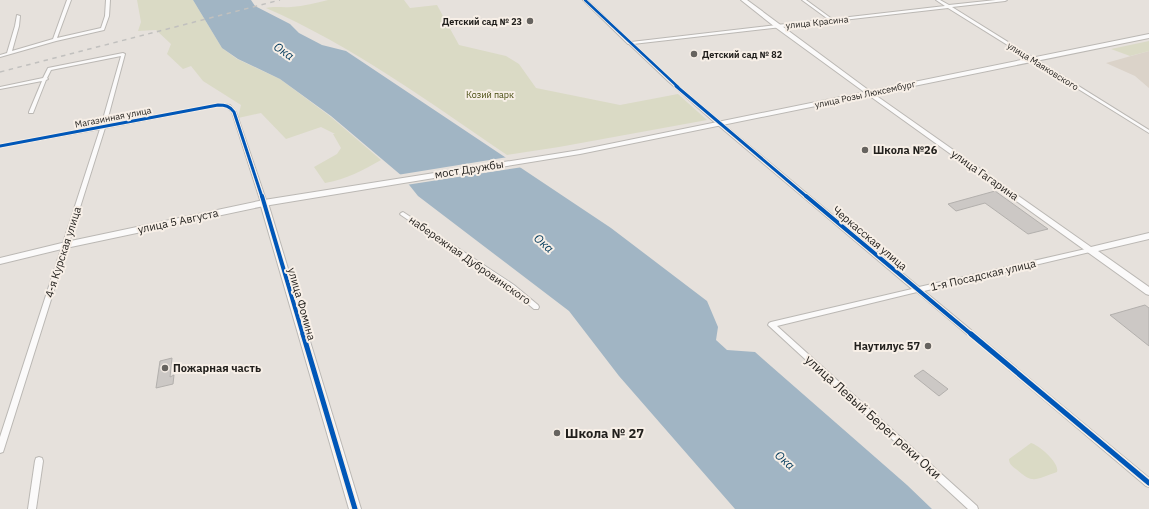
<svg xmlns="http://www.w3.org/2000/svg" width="1149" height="509" viewBox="0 0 1149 509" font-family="'IBM Plex Sans',sans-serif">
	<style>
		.built { fill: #dbd3c9 }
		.green { fill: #dadac5 }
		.water { fill: #a1b5c4 }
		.pier { fill: #e6e1dc }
		.building { fill: #ccc8c5; stroke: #b3b0ad }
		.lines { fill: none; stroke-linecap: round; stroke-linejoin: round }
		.street-casing { stroke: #bbb8b4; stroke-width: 2 }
		.secondary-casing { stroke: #bbb8b4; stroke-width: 2 }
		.primary-casing { stroke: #bbb8b4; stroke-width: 2 }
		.street { fill: #fbfafa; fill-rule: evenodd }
		.secondary { fill: #fbfafa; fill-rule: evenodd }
		.primary { fill: #fbfafa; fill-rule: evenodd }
		.rail { stroke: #c1c0be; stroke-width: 1.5; stroke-dasharray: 4.5 4.5; stroke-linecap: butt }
		.cycleway-far3-casing { stroke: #f7efe7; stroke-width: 4 }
		.cycleway-far2-casing { stroke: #f7efe7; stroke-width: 5 }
		.cycleway-far1-casing { stroke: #f7efe7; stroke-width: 6 }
		.cycleway-casing { stroke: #f7efe7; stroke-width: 8 }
		.cycleway-far3 { stroke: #0057b8; stroke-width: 2.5 }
		.cycleway-far2 { stroke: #0057b8; stroke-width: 3 }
		.cycleway-far1 { stroke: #0057b8; stroke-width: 4 }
		.cycleway { stroke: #0057b8; stroke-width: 5 }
		.poi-dot { fill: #66635f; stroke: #f7efe7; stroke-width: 1.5 }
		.labels { text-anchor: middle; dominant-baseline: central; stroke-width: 4; stroke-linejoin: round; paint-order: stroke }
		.far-poi-label { font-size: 9px; font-weight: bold; fill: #211f1c; stroke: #f7efe7; text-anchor: end }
		.far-street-label { font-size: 9px; fill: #211f1c; stroke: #f7efe7 }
		.far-park-label { font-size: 9px; fill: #464a0d; stroke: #f7efe7 }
		.poi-label { font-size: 11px; font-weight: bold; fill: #211f1c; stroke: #f7efe7; text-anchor: start }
		.street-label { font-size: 11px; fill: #211f1c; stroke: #f7efe7 }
		.water-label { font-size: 12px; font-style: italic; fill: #00395b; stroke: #f7efe7 }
		.near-street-label { font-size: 13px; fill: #211f1c; stroke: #f7efe7 }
		.near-poi-label { font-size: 13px; font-weight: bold; fill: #211f1c; stroke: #f7efe7; text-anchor: start }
	</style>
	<rect width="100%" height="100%" fill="#e6e1dc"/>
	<path class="built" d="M1149,51V88L1135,76L1106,63Z"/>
	<g class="green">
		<path d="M137,0H193L222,48L237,59L280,79L331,117L381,160C363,170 345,180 325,183L314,167L337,154L341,148L333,134H335L321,127L286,139L261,113L238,118L241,105L203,81L191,66L183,69L167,54L171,44L156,30L138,31L141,22Z"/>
		<path d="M328,0H404L410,8L437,5L459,45L506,56L519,64L536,88L620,105L678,94L707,120L559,147L507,155C429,102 353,46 266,8C275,6 283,8 291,7C304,6 316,3 328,0Z"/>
		<path d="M1149,41V51L1130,56L1111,49Z"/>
		<path d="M1031,443C1039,445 1060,463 1057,472C1035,479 1034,485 1016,469C1012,466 1009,464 1009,459Z"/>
	</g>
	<path class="water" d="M193,0H251L255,6L290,24L299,33L322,45L346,51L611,228L707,301L718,327L716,340L727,350L755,352L907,485L932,509H735L619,376L569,311L418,196L402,176L331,116L280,79L238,59L222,48Z"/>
	<path class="pier" d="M508,157L523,167L406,185L397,175Z"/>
	<g class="building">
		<path d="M995,191L1048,229L1028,234L985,203L956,211L948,204Z"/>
		<path d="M1145,305L1149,308V346L1110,315Z"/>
		<path d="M172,358L170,377L174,375L173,384L156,388L160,361Z"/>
		<path d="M923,370L948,389L939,396L914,376Z"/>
	</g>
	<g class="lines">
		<g class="street-casing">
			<g id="street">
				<path d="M67,0H71L57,38L101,28L105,16L106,0H110L109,16L104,30L56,41L0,57V55L7,53L15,26L17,15L20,16L19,26L12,51L53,39Z"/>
				<path d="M583,0H587L631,42L828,19L802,0H806L832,19L945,6L936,0H940L949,5L996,0H1007L1005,1L952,7L1149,130V133L948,8L633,44L670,79L716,118L919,287L1090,248L1092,249L1093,250L1092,251L1090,252L924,291L1149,478V487L1146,486L917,292L777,326L977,506L978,509H968L768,325L769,323L771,322L912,289L712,120L668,81L629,44H628L627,43Z"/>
				<path d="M123,53L125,54L106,125L218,104L230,105L236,112L267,203L264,205L261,203L232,112L227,107L218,106L105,128L4,449L3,452L0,453V437L100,129L0,147V145L101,126L121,56L51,70L47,78L48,79L46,80L33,113H29V112L42,81L0,89V87L43,78L48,68Z"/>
				<path d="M403,212L514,285L538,305L539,307L538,309H534L510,289L401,215L400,214L401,213Z"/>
				<path d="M39,457L42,458L43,461L36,509H28L35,461L36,458Z"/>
			</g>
		</g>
		<g class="secondary-casing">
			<g id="secondary">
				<path d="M741,0H747L871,92L1091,247L1149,233V239L1098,251L1149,287V295L1146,294L867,94L775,27Z"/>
				<path d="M264,200L268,203L361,509H349L260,203Z"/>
			</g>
		</g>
		<g class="primary-casing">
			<path id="primary" d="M1149,34V38L580,154L264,206L66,248L0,264V258L66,242L264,200L580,150Z"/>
		</g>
		<use href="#street" class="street"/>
		<use href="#secondary" class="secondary"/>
		<use href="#primary" class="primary"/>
		<path class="rail" d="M0,72L280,0"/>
		<g class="cycleway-far3-casing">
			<path id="cycleway-far3" d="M585,0L678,87"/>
		</g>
		<g class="cycleway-far2-casing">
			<g id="cycleway-far2">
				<path d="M676,86L807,197"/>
				<path d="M0,146L218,105C225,105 230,106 234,112L262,197"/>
			</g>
		</g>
		<g class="cycleway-far1-casing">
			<g id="cycleway-far1">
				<path d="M262,196L303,335"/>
				<path d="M806,196L972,335"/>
			</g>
		</g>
		<g class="cycleway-casing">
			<g id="cycleway">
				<path d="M303,334L355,509"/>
				<path d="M971,334L1149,483"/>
			</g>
		</g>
		<use href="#cycleway-far3" class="cycleway-far3"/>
		<use href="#cycleway-far2" class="cycleway-far2"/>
		<use href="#cycleway-far1" class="cycleway-far1"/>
		<use href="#cycleway" class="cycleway"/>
	</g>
	<g class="poi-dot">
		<circle cx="530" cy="21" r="4"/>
		<circle cx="694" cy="54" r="4"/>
		<circle cx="865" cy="150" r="4"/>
		<circle cx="928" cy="346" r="4"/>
		<circle cx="165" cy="368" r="4"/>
		<circle cx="557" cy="433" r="4"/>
	</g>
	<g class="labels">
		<g class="far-poi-label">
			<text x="522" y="21">Детский сад № 23</text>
			<text x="702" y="54" text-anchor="start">Детский сад № 82</text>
		</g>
		<g class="far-street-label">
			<text transform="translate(817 22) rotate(-6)">улица Красина</text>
			<text transform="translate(1043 66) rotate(32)">улица Маяковского</text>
			<text transform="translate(865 94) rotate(-12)">улица Розы Люксембург</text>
			<text transform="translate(113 117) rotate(-11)">Магазинная улица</text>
		</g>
		<g class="far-park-label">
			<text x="490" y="94">Козий парк</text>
		</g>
		<g class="poi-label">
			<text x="873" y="150">Школа №26</text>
			<text x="920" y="346" text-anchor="end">Наутилус 57</text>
			<text x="173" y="368">Пожарная часть</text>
		</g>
		<g class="street-label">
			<text transform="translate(469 169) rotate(-9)">мост Дружбы</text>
			<text transform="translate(985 175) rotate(35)">улица Гагарина</text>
			<text transform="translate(178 221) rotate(-12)">улица 5 Августа</text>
			<text transform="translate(870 238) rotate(40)">Черкасская улица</text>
			<text transform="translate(63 252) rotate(-72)">4-я Курская улица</text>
			<text transform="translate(470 260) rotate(35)">набережная Дубровинского</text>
			<text transform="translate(983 275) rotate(-13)">1-я Посадская улица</text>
			<text transform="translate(302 304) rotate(74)">улица Фомина</text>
		</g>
		<g class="water-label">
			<text transform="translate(284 51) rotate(34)">Ока</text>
			<text transform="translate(544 243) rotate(42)">Ока</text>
			<text transform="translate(785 460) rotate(42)">Ока</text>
		</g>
		<g class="near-street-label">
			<text transform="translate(873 417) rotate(42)">улица Левый Берег реки Оки</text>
		</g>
		<g class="near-poi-label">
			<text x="565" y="433">Школа № 27</text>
		</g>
	</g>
</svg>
